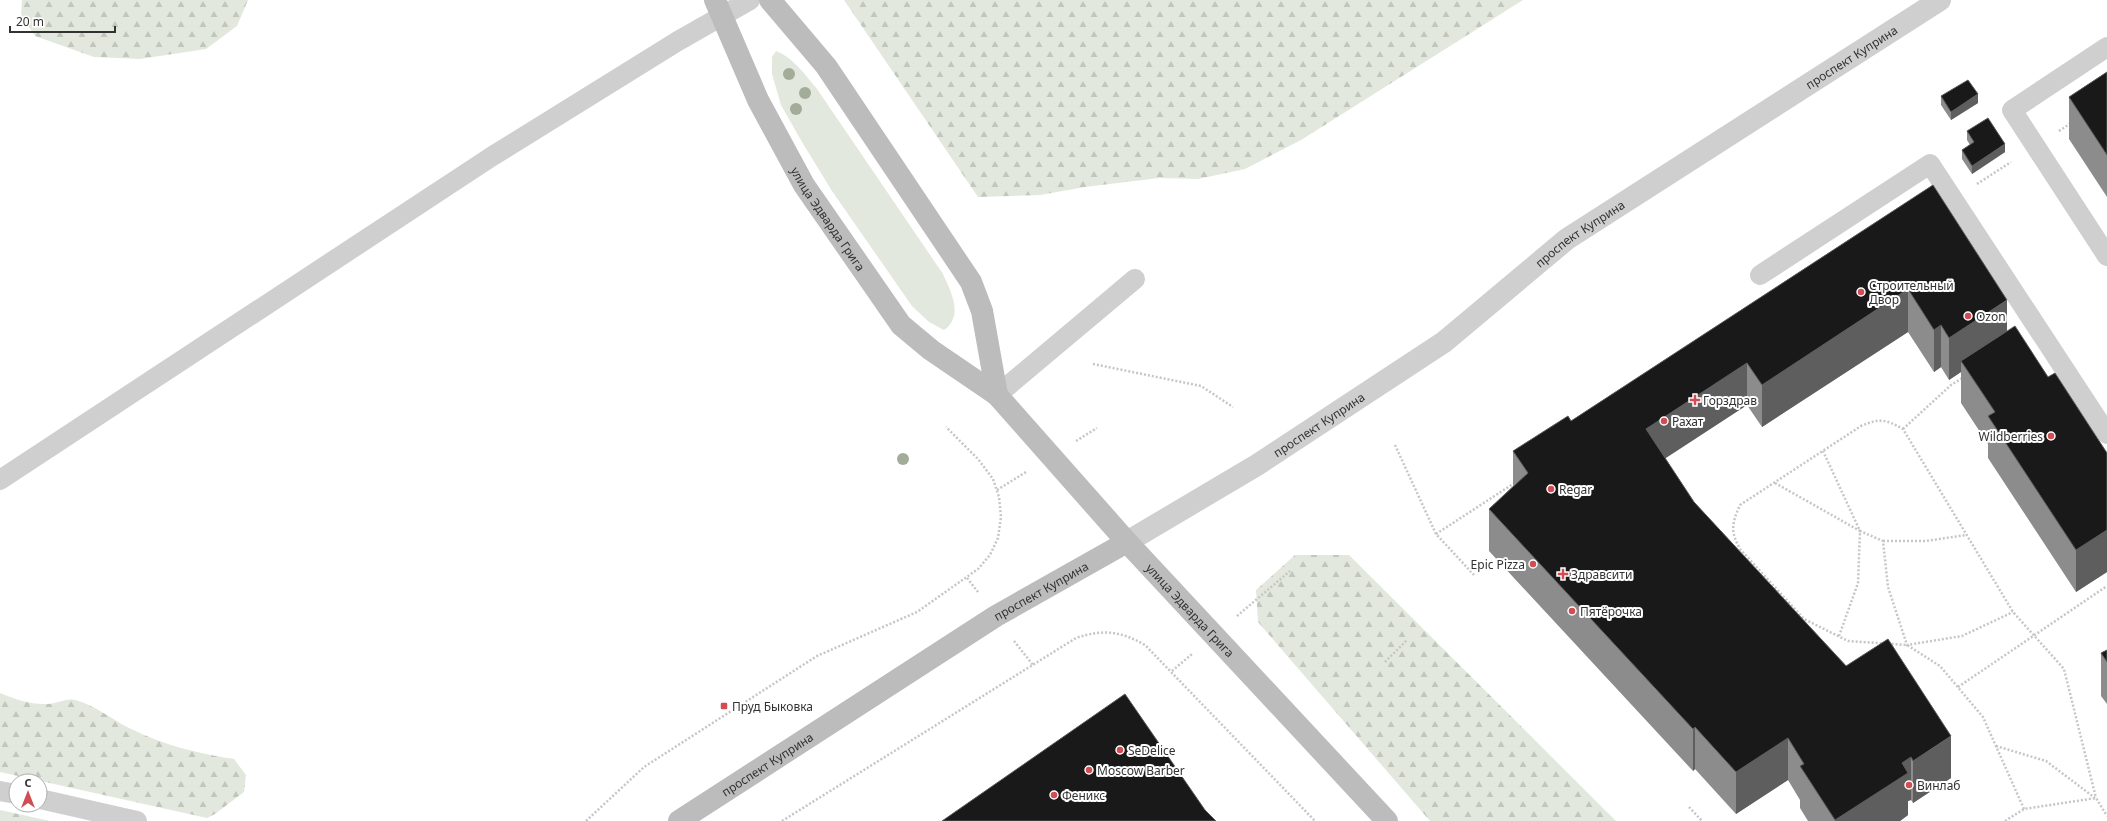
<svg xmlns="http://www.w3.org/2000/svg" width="2107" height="821" viewBox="0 0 2107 821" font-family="'Noto Sans',sans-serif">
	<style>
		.green { fill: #e2e8dd }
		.forest { fill: url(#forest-firs) }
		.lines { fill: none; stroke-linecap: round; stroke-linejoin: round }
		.path { stroke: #c6c6c6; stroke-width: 2.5; stroke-dasharray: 2 2; stroke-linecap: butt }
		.lane { stroke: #cfcfcf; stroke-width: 20 }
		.street { stroke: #cfcfcf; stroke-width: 22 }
		.secondary { stroke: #bcbcbc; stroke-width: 22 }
		.tree { fill: #a2ac98 }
		.wall { fill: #8c8c8c }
		.shaded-wall { fill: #5e5e5e }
		.building { fill: #191919; stroke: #5e5e5e }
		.poi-dot { fill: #d04d54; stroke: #fff; stroke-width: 1.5 }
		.labels { text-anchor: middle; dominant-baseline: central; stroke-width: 4; stroke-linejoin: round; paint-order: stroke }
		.street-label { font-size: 12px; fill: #323232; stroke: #fff }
		.poi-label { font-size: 12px; fill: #323232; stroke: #fff; text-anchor: start }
	</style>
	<defs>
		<pattern id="forest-firs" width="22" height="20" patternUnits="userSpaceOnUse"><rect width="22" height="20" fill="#e2e8dd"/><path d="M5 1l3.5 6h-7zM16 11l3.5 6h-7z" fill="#c2c7be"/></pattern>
	</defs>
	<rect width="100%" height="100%" fill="#fff"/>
	<path class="green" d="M776,51C794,58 805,75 817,89L943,274C951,292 964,316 944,330L929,322L912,306L832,191L802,142L781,105L772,74V57Z"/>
	<g class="forest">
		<path d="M22,0H248L237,26L206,49L140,59L94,57L35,36L21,14Z"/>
		<path d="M844,0H1523L1301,140L1245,169L1198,179L1159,178L1085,187L1040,195L978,197Z"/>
		<path d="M1295,555H1349L1616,821H1430L1258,622L1256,590Z"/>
		<path d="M0,693C14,699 32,705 48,704C56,704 66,698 75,700C95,705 111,719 129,728C164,745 195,753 234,759L246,775L244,792L215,814L207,818L0,772Z"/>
		<path d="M0,810L50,821H0Z"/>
	</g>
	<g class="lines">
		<g class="path">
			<path d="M2059,131L2071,123"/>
			<path d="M1977,184L2011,162"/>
			<path d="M1093,364L1201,386L1233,407"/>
			<path d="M1903,429L1951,385L1964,377"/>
			<path d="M1076,441L1097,428"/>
			<path d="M1395,445L1436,534L1474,575"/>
			<path d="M1775,483L1860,531L1823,451"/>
			<path d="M997,490L1026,472"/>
			<path d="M1436,534L1516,482"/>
			<path d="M1883,541H1926L1966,535"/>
			<path d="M967,578L978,592"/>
			<path d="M1237,616L1290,571"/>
			<path d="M1839,636L1858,583L1860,531L1883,541L1888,587L1907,645L1962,636L2013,612"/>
			<path d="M1014,641L1033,665"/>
			<path d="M1385,662L1407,640"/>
			<path d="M1172,671L1192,654"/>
			<path d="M1958,687L2107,586"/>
			<path d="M1996,746L2046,761L2095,798"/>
			<path d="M1689,807L1702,821"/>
			<path d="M2024,809L1983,717L1940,666L1907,645L1848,641L1804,619L1740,549C1730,531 1732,523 1740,505L1861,426C1880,418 1885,419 1903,429L2013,612L2064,669L2096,798"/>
			<path d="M586,821L644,767L817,656L917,612L978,569L990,555L998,538L1001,517L999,497L993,479L978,459L946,427"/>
			<path d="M782,821L1076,638C1102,629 1121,631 1145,645L1315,821"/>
			<path d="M2005,821L2024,809L2096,798L2107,816"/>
		</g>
		<g class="lane">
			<path d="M2107,47L2012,110L2107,256"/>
			<path d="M1760,275L1930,164L2107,434"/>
			<path d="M997,395L1135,279"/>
			<path d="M0,480L491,157L678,41L750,0"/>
			<path d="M0,791L16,794"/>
			<path d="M40,799L137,821"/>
		</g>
		<path class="street" id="s1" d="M1127,542L1257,465L1444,342L1567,239L1940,0"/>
		<g class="secondary">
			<path id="s2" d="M715,0L758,100L804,185L901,325L931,350L997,395L1127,542L1387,821"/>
			<path d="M770,0L826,66L971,282L982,311L997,395"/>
			<path id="s3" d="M679,821L996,616L1127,542"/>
		</g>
	</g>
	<g class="tree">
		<circle cx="789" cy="74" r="6"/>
		<circle cx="805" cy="93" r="6"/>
		<circle cx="796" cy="109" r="6"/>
		<circle cx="903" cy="459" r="6"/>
	</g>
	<g class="wall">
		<path d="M2107,72V197L2069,139V97Z"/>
		<path d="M1941,96L1978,103L1951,120L1941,105Z"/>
		<path d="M1967,131L2005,152L1972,174L1962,159V150L1970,145L1967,140Z"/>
		<path d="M1933,185L2007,331L2048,377L2107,453V572L2076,592L1988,458V444L1961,403V372L1949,380L1941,367L1934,372L1908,332L1762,427L1747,405L1665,458L1694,502L1951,778L1913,803L1911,800L1908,801V815L1900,821H1808L1800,808V800L1788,780L1736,814L1695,769L1693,771L1489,551V509L1513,486V451L1571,421Z"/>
		<path d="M2107,650V704L2101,696V653Z"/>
	</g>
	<g class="shaded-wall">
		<path d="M1978,94V103L1951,120V112Z"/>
		<path d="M2005,144V152L1972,174V166Z"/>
		<path d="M1908,289V332L1762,427V385Z"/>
		<path d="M2007,300V342L1961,361V372L1949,380V338Z"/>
		<path d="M1941,325V367L1934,372V330Z"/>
		<path d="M1747,363V405L1646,471V429Z"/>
		<path d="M2107,530V572L2076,592V550Z"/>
		<path d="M1695,727V769L1693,771V729Z"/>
		<path d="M1951,736V778L1913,803V761Z"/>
		<path d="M1788,738V780L1736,814V772Z"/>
		<path d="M1911,757V800L1908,801V815L1900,821H1835V820L1902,763Z"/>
	</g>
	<g class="building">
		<path d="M2107,72V155L2069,97Z"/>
		<path d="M1968,80L1978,94L1951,112L1941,96Z"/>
		<path d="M1988,118L2005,144L1972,166L1962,150L1974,142L1967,131Z"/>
		<path d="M1933,185L2007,300L1949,338L1941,325L1934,330L1908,289L1762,385L1747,363L1646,429L1694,502L1846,666L1888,639L1951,736L1913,761L1911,757L1902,763L1908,773L1835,820L1800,766L1804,764L1788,738L1736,772L1695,727L1693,729L1489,509L1528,473L1513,451L1568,416L1571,421Z"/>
		<path d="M2015,326L2048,377L2055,373L2107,453V530L2076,550L1988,416L1995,412L1961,361Z"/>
		<path d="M2107,650V662L2101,653Z"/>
		<path d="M1125,694L1205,810L1216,821H942Z"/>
	</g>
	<g class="poi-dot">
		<circle cx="1861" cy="292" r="4"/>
		<circle cx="1968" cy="316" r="4"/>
		<path d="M1693 394h4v4h4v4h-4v4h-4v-4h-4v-4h4z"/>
		<circle cx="1664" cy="421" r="4"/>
		<circle cx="2051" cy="436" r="4"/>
		<circle cx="1551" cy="489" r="4"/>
		<circle cx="1533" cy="564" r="4"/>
		<path d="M1561 568h4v4h4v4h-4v4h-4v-4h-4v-4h4z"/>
		<circle cx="1572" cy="611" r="4"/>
		<rect x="720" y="702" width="8" height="8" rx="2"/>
		<circle cx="1120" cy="750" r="4"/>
		<circle cx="1089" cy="770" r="4"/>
		<circle cx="1909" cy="785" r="4"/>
		<circle cx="1054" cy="795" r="4"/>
	</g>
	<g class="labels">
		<g class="street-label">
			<text stroke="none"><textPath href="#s1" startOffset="873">проспект Куприна</textPath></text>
			<text stroke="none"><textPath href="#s2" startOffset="247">улица Эдварда Грига</textPath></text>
			<text stroke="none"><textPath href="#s1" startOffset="549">проспект Куприна</textPath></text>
			<text stroke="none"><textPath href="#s1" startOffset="225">проспект Куприна</textPath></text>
			<text stroke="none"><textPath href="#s3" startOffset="429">проспект Куприна</textPath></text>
			<text stroke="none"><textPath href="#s2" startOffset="784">улица Эдварда Грига</textPath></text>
			<text stroke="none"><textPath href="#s3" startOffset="105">проспект Куприна</textPath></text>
		</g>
		<g class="poi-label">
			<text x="1869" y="285">Строительный<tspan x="1869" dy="14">Двор</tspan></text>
			<text x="1976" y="316">Ozon</text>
			<text x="1703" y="400">Горздрав</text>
			<text x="1672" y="421">Рахат</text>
			<text x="2043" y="436" text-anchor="end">Wildberries</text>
			<text x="1559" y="489">Regar</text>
			<text x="1525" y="564" text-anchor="end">Epic Pizza</text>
			<text x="1571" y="574">Здравсити</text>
			<text x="1580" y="611">Пятёрочка</text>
			<text x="732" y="706">Пруд Быковка</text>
			<text x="1128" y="750">SeDelice</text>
			<text x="1097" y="770">Moscow Barber</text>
			<text x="1917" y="785">Винлаб</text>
			<text x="1062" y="795">Феникс</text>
		</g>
	</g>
	<g transform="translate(28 793)"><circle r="19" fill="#ffffff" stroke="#adadad"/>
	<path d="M0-3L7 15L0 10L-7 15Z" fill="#d04d54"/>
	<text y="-6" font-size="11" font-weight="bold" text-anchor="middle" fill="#323232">С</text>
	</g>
	<path d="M10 26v6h105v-6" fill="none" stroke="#323232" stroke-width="2"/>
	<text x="16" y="26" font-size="12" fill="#323232" stroke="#ffffff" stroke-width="3" paint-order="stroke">20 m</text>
</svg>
